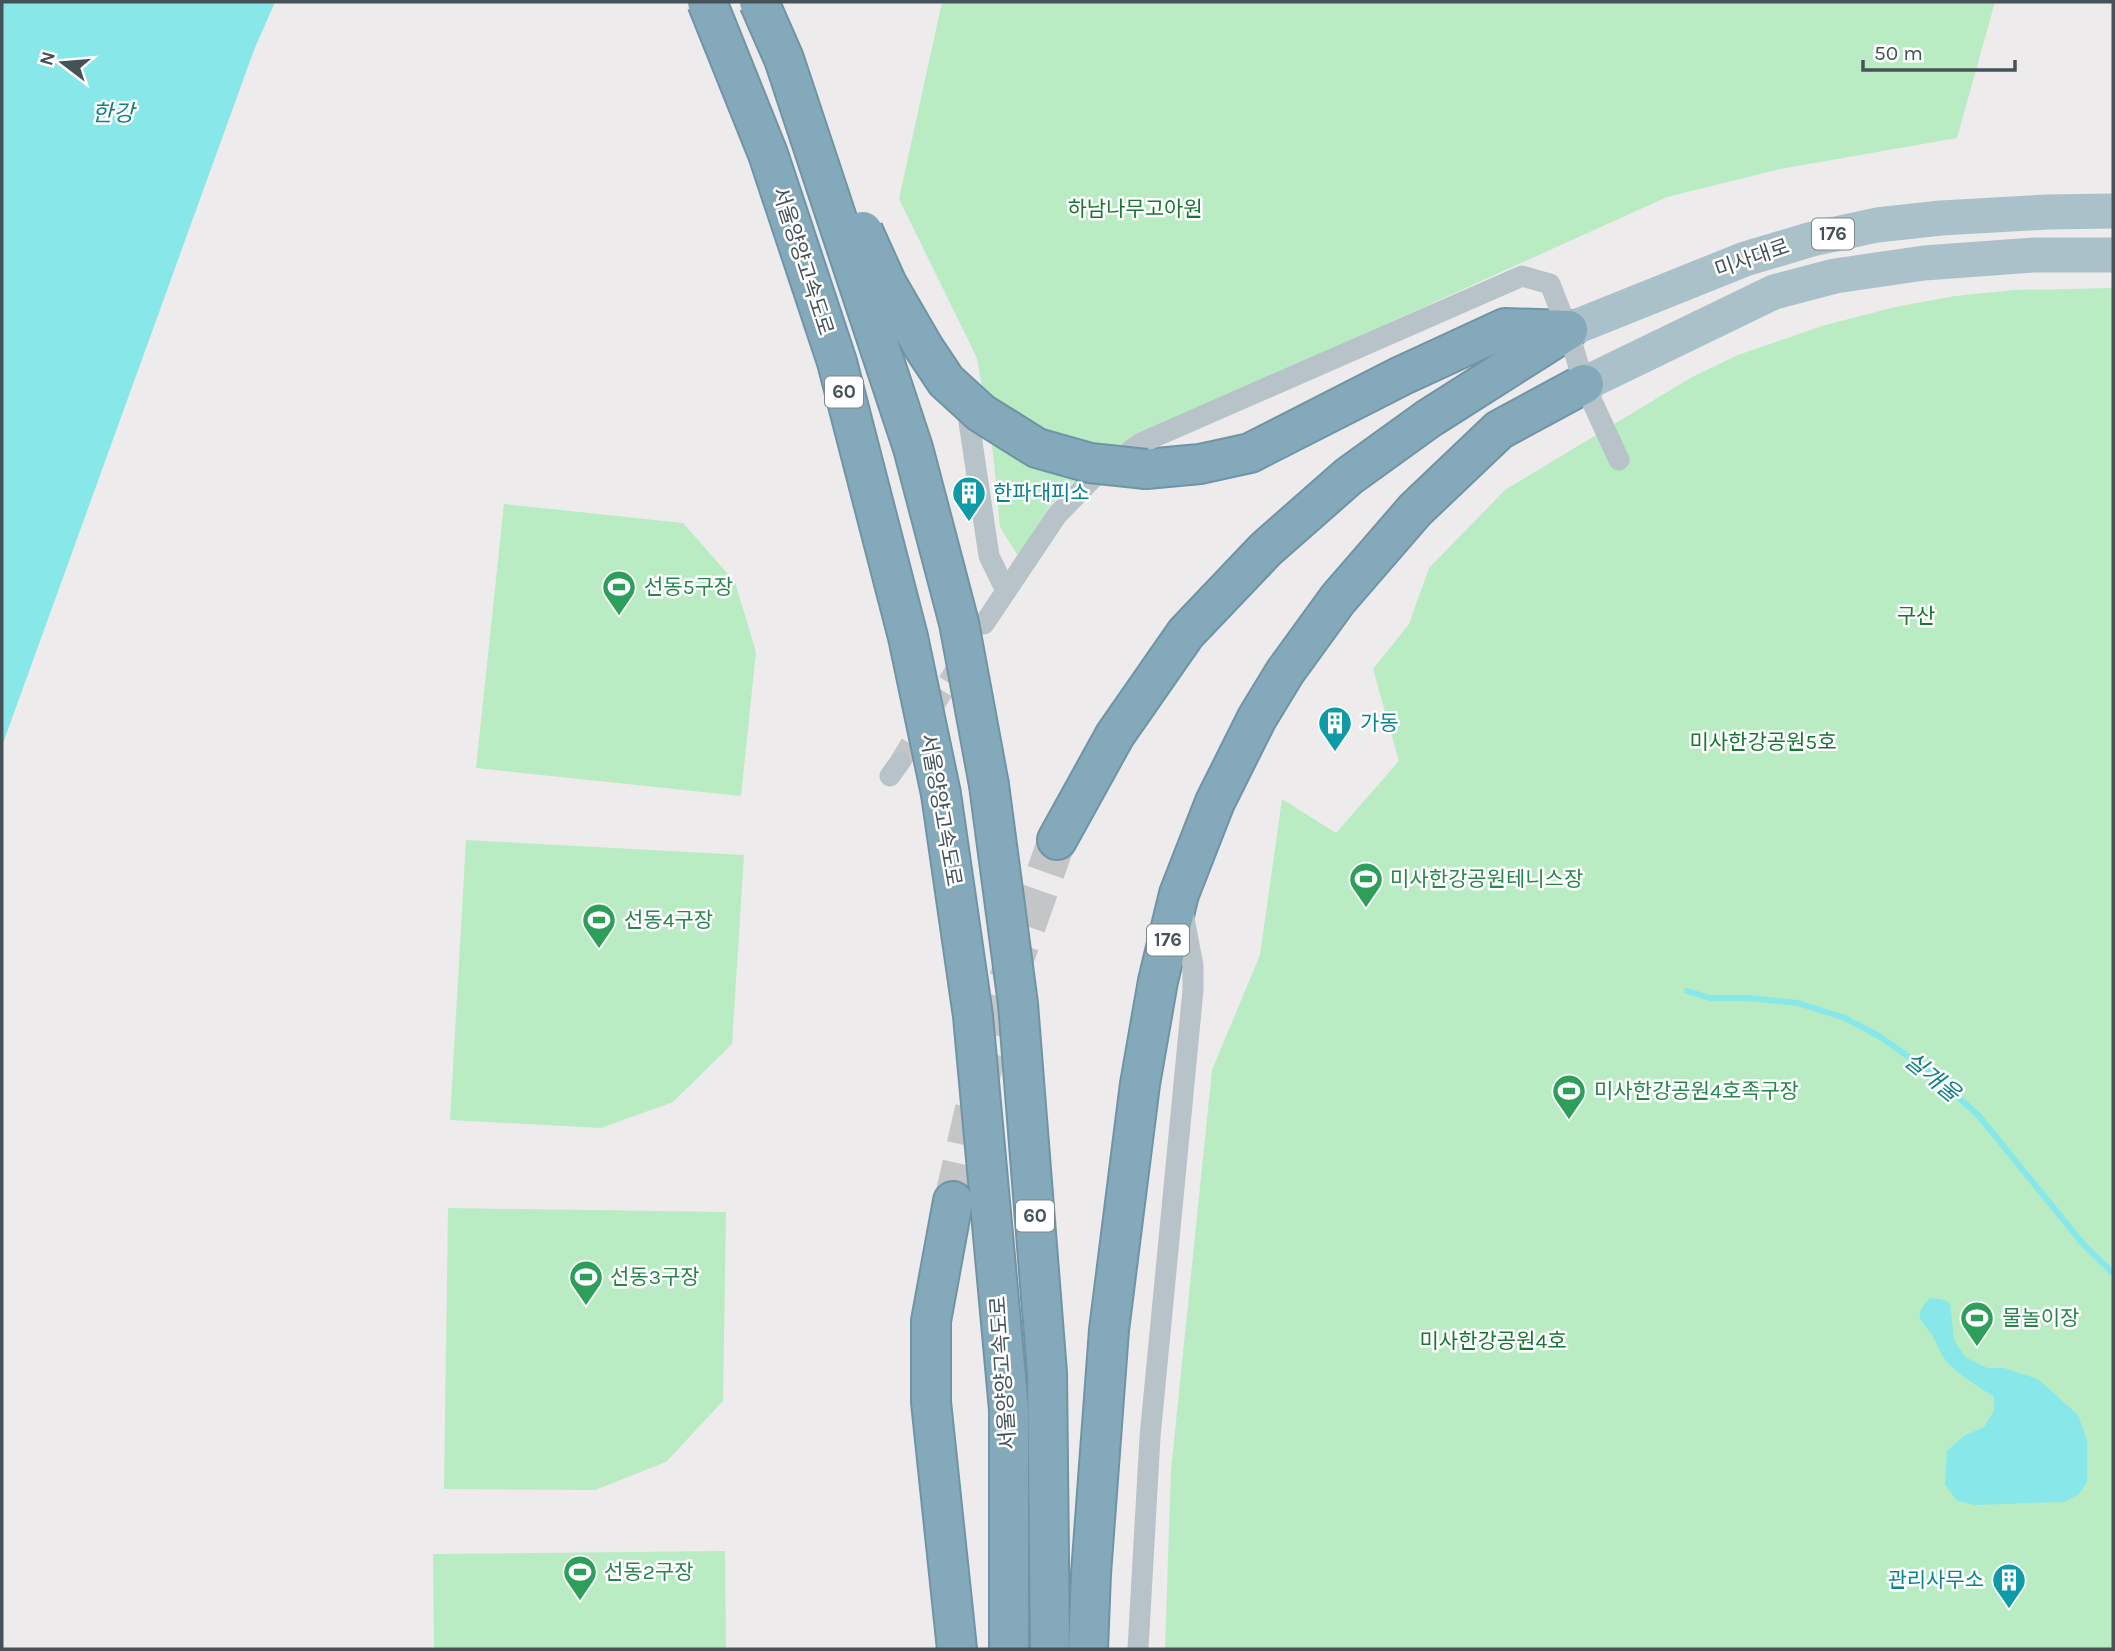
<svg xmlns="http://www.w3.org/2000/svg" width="2115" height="1651" viewBox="0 0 2115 1651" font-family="Karla,'Noto Sans KR',sans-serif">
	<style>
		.green { fill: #b9ecc3 }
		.water { fill: #88e7e8 }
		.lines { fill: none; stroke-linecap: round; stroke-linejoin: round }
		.stream { stroke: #88e7e8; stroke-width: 6 }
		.minor-tunnel { stroke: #c4c5c7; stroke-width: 21; stroke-dasharray: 21 10; stroke-linecap: butt }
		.motorway-tunnel { stroke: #c4c5c7; stroke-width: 38; stroke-dasharray: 38 19; stroke-linecap: butt }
		.motorway-casing { stroke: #6f94a5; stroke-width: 42 }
		.minor { stroke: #b7c3c8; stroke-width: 21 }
		.primary { stroke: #abc1ca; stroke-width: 35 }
		.motorway { stroke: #84a9ba; stroke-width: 38 }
		.motorway-bridge-casing { stroke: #6f94a5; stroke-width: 42; stroke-linecap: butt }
		.motorway-bridge { stroke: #84a9ba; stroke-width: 38 }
		.labels { text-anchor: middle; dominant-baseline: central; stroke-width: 5; stroke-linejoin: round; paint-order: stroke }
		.shield { fill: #fff; stroke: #7d878a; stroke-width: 2 }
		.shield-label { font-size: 19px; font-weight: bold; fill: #455358 }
		.park-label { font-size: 21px; fill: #197534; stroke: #fff }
		.street-label { font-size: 21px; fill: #455358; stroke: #fff }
		.culture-label { font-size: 21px; fill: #0d838f; stroke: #fff; text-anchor: start }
		.leisure-label { font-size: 21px; fill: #27864d; stroke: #fff; text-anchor: start }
		.water-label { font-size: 23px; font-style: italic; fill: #118283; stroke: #fff }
	</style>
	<rect width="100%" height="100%" fill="#eeebec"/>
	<g class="green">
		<path d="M942,2H1995L1957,138L1780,169L1667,197L1101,453L1049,507L1018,556L1000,527L993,453L977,358L899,199Z"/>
		<path d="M2113,288V1649H1165L1171,1470L1212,1070L1260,955L1282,799L1336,833L1399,761L1373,669L1409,624L1429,568L1505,490L1692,377L1738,355L1822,326L1895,307L1955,296L2014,290Z"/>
		<path d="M504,504L683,523L735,582L756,652L741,796L476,768Z"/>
		<path d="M466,840L744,855L732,1044L673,1102L601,1128L450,1120Z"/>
		<path d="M448,1208L726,1212L723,1401L666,1462L595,1490L444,1489Z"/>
		<path d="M725,1551L726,1649H434L433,1554Z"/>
	</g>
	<g class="water">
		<path d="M2,2H275L254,50L2,746Z"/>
		<path d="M1930,1298L1941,1299L1950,1303L1954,1340L1965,1357L1987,1368H2004L2038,1379L2078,1415L2087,1440V1482L2079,1494L2064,1502L1975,1505L1957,1501L1945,1484L1947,1451L1964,1436L1984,1427L1994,1411V1397C1976,1384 1954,1374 1942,1355C1939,1350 1937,1345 1935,1340C1925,1321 1909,1319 1930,1298Z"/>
	</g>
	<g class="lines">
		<path class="stream" d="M1687,991L1710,998H1748L1798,1003L1845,1018L1879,1036L1929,1071L1979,1116L2083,1244L2113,1273"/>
		<path class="minor-tunnel" d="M900,762L964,656"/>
		<path class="motorway-tunnel" d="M953,1201L995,1016L1057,840"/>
		<g class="motorway-casing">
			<g id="motorway">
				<path d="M1146,469L1200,464L1250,453L1401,376L1505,328L1568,330"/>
				<path d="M989,785L1018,1004L1047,1373L1050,1649"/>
				<path d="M941,794L973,1016L1009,1410V1649"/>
				<path d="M1057,840L1115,735L1186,633L1266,549L1349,476L1428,419L1568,330"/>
				<path d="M953,1201L931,1321V1402L957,1649"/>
				<path d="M1088,1649L1091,1574L1109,1330L1140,1084L1158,981L1179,894L1215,802L1257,718L1285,672L1338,599L1415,510L1499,430L1584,384"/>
			</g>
		</g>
		<g class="minor">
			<path d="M966,402L989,556L1006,591"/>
			<path d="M984,624L1057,515L1092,479L1141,443L1522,276L1550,284L1568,330L1584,384L1619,460"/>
			<path d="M890,776L900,762"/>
			<path d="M1138,1649L1150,1437L1193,990V966L1183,913"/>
		</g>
		<g class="primary">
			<path d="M1568,330L1745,259L1812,239L1877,225L1941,218L2047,212L2113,211"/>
			<path d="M1584,384L1774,292L1835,276L1924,263L2035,255H2113"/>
		</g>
		<use href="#motorway" class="motorway"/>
		<g class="motorway-bridge-casing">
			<g id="motorway-bridge">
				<path d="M707,2L768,154L837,362L908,637L941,794"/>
				<path d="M759,2L784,59L913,448L959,623L989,785"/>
				<path d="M863,231L887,284L924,348L946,381L981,413L1037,448L1090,463L1146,469"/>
			</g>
		</g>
		<use href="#motorway-bridge" class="motorway-bridge"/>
	</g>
	<defs>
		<g id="building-pin" transform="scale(1.75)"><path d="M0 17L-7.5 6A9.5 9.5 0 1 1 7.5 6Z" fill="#0f9aa8" stroke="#fff"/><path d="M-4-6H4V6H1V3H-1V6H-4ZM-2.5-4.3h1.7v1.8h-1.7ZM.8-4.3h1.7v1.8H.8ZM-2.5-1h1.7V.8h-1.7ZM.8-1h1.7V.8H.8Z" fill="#fff"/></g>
		<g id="stadium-pin" transform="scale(1.75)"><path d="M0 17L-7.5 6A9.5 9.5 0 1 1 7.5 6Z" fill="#2e9e5b" stroke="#fff"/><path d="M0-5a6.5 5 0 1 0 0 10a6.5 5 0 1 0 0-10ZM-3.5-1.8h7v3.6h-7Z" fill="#fff"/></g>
	</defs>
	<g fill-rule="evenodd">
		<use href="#building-pin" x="969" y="493"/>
		<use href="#stadium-pin" x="619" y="587"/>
		<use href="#building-pin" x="1335" y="723"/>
		<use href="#stadium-pin" x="1366" y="879"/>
		<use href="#stadium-pin" x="599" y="920"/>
		<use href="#stadium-pin" x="1569" y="1091"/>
		<use href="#stadium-pin" x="586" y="1277"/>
		<use href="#stadium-pin" x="1977" y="1318"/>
		<use href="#stadium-pin" x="580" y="1572"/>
		<use href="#building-pin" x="2009" y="1580"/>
	</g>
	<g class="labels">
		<g class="shield">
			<rect x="1812" y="218.5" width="42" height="31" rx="5"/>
			<rect x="825" y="376.5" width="38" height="31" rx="5"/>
			<rect x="1147" y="924.5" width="42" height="31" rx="5"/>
			<rect x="1016" y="1200.5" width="38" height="31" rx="5"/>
		</g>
		<g class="shield-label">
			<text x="1833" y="234">176</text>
			<text x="844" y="392">60</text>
			<text x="1168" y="940">176</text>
			<text x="1035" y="1216">60</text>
		</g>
		<g class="park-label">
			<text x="1135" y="209">하남나무고아원</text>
			<text x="1916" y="616">구산</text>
			<text x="1763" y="742">미사한강공원5호</text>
			<text x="1493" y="1341">미사한강공원4호</text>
		</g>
		<g class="street-label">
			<text transform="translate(1752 258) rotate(-19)">미사대로</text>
			<text transform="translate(803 261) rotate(72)">서울양양고속도로</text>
			<text transform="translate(941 810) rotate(80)">서울양양고속도로</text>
			<text transform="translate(1003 1373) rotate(-94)">서울양양고속도로</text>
		</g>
		<g class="culture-label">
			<text x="993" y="493">한파대피소</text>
			<text x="1360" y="723">가동</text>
			<text x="1984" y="1580" text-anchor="end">관리사무소</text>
		</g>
		<g class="leisure-label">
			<text x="644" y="587">선동5구장</text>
			<text x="1390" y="879">미사한강공원테니스장</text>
			<text x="624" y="920">선동4구장</text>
			<text x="1594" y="1091">미사한강공원4호족구장</text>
			<text x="610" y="1277">선동3구장</text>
			<text x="2002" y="1318">물놀이장</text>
			<text x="604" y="1572">선동2구장</text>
		</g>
		<g class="water-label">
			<text x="113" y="113">한강</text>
			<text transform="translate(1932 1077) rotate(39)">실개울</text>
		</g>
	</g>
	<rect width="2115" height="1651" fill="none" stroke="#455358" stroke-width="7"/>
	<g transform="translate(63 63) rotate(286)" stroke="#ffffff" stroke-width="5" paint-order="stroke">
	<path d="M0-5L12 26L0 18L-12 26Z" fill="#455358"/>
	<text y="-10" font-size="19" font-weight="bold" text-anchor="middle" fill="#455358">N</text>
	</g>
	<path d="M1863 60v10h152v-10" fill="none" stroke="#455358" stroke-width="3.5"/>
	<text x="1874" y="60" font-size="21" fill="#455358" stroke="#ffffff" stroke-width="5" paint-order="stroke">50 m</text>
</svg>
